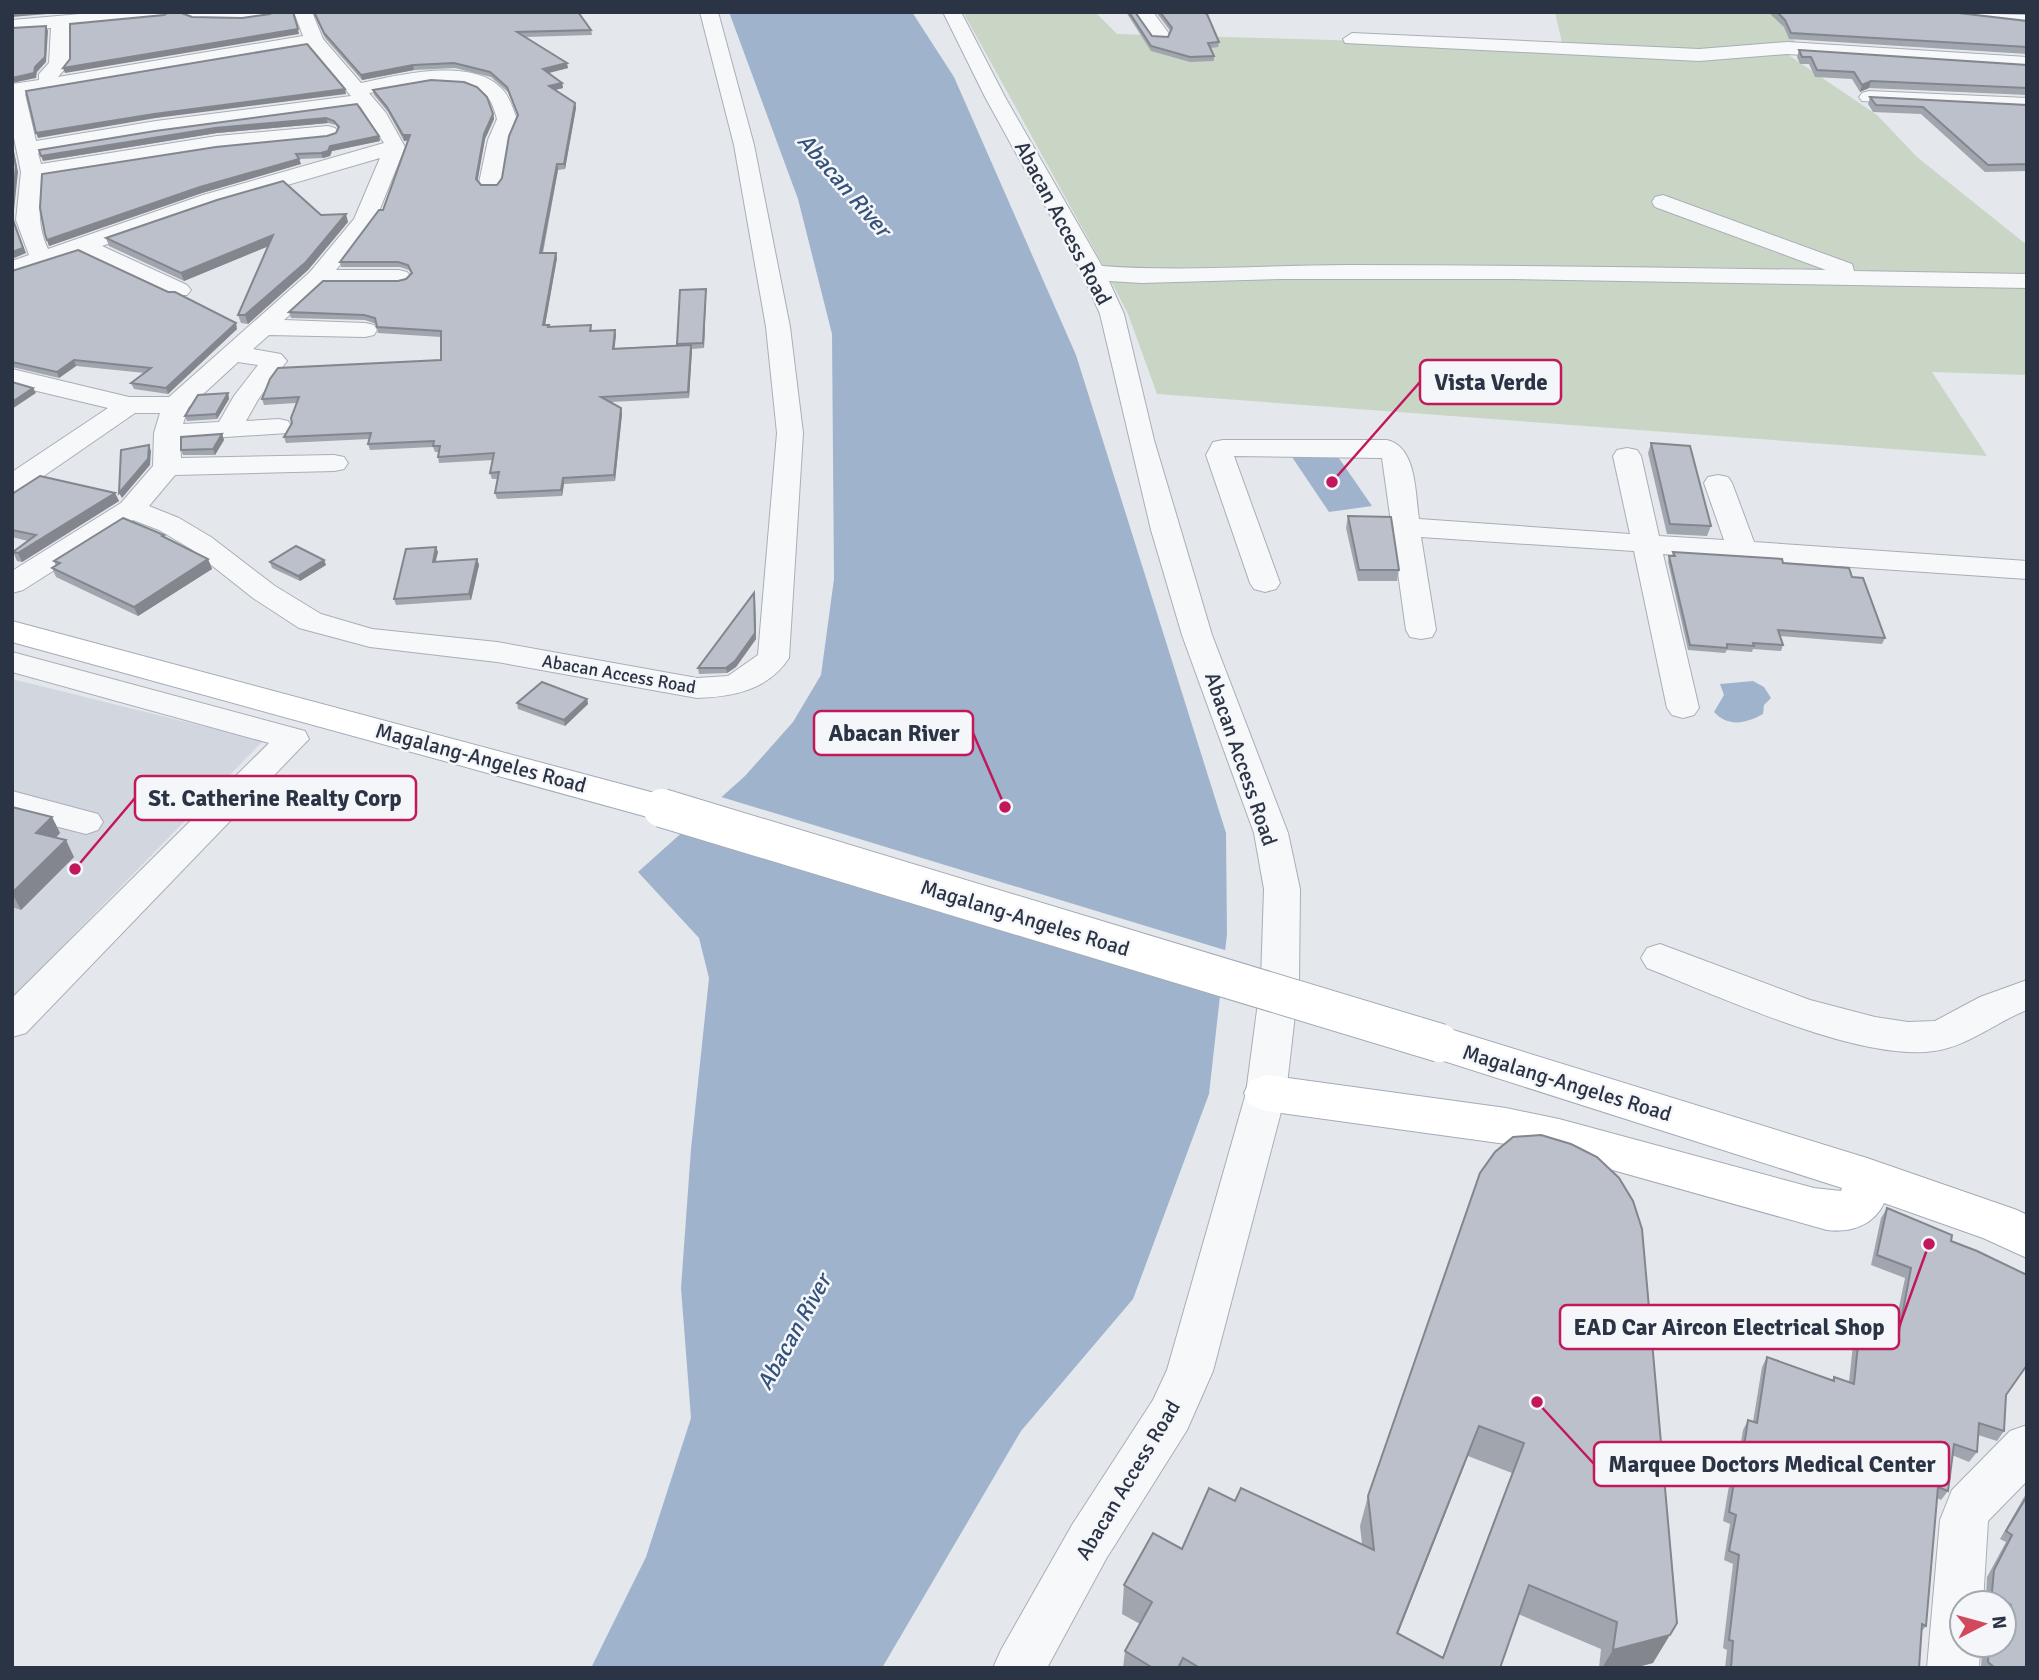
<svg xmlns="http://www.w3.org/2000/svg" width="2039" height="1680" viewBox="0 0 2039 1680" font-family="Signika,sans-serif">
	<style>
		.built { fill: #d2d6de }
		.green { fill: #c9d6c5 }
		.water { fill: #9fb4cc }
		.pier { fill: #e4e7ec }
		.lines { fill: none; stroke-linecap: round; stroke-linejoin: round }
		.minor-casing { stroke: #a9aeb7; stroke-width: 2 }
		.major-casing { stroke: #a3abb8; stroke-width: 2 }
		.minor { fill: #f7f8fa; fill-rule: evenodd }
		.major { fill: #fff; fill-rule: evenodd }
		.major-bridge-casing { stroke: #a3abb8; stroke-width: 40; stroke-linecap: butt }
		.major-bridge { stroke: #fff; stroke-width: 38 }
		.wall { fill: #a1a5ae; fill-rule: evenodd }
		.shaded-wall { fill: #83868d }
		.building { fill: #bbc0ca; stroke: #83868d; stroke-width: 2; fill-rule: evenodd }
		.labels { text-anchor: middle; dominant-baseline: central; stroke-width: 5; stroke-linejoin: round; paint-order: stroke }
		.far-street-label { font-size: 18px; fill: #2b3445; stroke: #f4f6f9 }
		.street-label { font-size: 21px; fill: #2b3445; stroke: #f4f6f9 }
		.water-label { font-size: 23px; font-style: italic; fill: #34527a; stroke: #f4f6f9 }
		.leader { fill: none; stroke: #c2185b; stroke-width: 2.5 }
		.callout-dot { fill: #c2185b; stroke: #f4f6f9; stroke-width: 2.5 }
		.callout { fill: #f4f6f9; stroke: #c2185b; stroke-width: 2.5 }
		.callout-label { font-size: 23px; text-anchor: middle; font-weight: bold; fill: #2b3445 }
	</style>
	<rect width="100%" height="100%" fill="#e4e7ec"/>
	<path class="built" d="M12,679L263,741L12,998Z"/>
	<g class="green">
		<path d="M963,12H1095L1117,34L1333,40L1704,58L1781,50L1877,115L1917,157L2027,245V375L1932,372L1987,456L1157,394L1128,314L1100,260Z"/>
		<path d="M1555,12H1786L1796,46L1713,53L1563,47Z"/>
	</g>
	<g class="water">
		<path d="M729,12H912L954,77L1076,355L1226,833L1227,934L1209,1094L1133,1299L1021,1431L882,1668H591L646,1557L691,1418L681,1288L691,1149L709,978L699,938L638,872L745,776L793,722L821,675L834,579L832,334L798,199Z"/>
		<path d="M1334,451L1372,506L1329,512L1292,457Z"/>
		<path d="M1753,681L1764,687L1771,698L1764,705L1763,714C1745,724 1728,727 1714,712L1724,695L1720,684Z"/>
	</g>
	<path class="pier" d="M718,796L1228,951L1223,998L682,828Z"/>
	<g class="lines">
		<g class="minor-casing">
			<g id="minor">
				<path d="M103,12H174L165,17L69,26V64L58,77L303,36L294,12H312L323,39L361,83C398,75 474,56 503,90C510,98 513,109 517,119L508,140L501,183L498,188H482L479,183L488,140L497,119C495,112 493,104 489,99C469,69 398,87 369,93L386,113L405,147L375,221L336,270H399L407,272L411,277L407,282L399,284H324L284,320L365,323L374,325L377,330L374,335L365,337L269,335L253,349L281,354L287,361L259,398L246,421L279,419L288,421L292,427L288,433L180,440L181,458L334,455L344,457L348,463L344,469L334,471L175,475L149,506L179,518L211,537L275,586L321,614L372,629L497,642L697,678L728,676L758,655L777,433L766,327L734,145L700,12H718L754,145L790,327L803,433L789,658C768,690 733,697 697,698L497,662L370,647L299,628L253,598L191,549L159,530L133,520L23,590L12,593V571L121,503L153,466L154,433L160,413H135L22,491L12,493V472L108,408L12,385V369L129,397H169L310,272L354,219L380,158L219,205L102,246L187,285L191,290L187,295H171L80,253L12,276V261L29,255L16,220L21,172L12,128V84L39,80V74L49,63L51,28L12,31V20ZM309,46L351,96L156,121L36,141L25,94ZM360,106L384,143L203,195L48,249C36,224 40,203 42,177L217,149L328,138L335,136L338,132L335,128L328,126L217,136L41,164L38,153L156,133ZM238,362L258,365L234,396L219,422L183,424L188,408Z"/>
				<path d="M174,12H278C266,24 186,24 174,12Z"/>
				<path d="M943,12H961L1005,97L1102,266C1184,272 1268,265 1350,265C1509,265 1668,268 1826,270L1655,207L1652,202L1655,197L1663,195L1852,264L1854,271L2027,274V288L1512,279H1281L1141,283L1109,281L1124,314L1154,440L1212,635L1288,833L1300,889L1299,980L1286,1093L1213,1371L1187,1430L1106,1559L1047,1668H993L1001,1650L1072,1525L1153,1400L1167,1370L1246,1093L1261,980L1264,889L1254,833L1182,635L1151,530L1100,314L1082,273L985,97Z"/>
				<path d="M1134,12H1153L1170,35L1168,39H1154Z"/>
				<path d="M1941,12L2027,15V25L1950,17Z"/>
				<path d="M1352,33L1699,49L1787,42L2027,57V69L1787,54L1699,61L1345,43L1343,39Z"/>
				<path d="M1869,91L2027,98V110L1862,101L1859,97L1862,93Z"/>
				<path d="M1223,440H1387C1417,447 1415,493 1419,519L1630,534L1613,456L1617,450L1627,448L1637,450L1641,456L1659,536L1724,540L1704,483L1708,477L1718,475L1728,477L1732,483L1754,542L2027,561V579L1663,554L1699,708L1694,715L1683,718L1672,715L1667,708L1634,551L1421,537L1436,630L1432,637L1421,639L1410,637L1406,630L1382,458L1234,456L1280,583L1276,589L1265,592L1254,589L1250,583L1206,455L1213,442Z"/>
				<path d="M12,652L305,731L309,739L26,1033L12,1037V998L269,743L12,672Z"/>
				<path d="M12,791L98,814L103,822L98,830L86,834L12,815Z"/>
				<path d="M1660,944L1810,1000L1875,1017L1908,1022L1935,1021L1980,997L2027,980V1010C1996,1022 1967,1047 1934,1051C1859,1062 1719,996 1647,968L1641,958L1647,948Z"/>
				<path d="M2027,1425V1481L1988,1521L1983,1603H1962V1645H1980L1979,1668H1927L1940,1520L1952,1490L2010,1431Z"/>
			</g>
		</g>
		<g class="major-casing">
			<g id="major">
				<path d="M12,621L662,795L675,799L681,808L675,817L662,821L12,642Z"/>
				<path d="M1440,1026L1867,1158L2017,1210L2027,1215V1258L1983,1238L1884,1203C1874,1225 1851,1233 1827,1230L1559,1155L1506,1144L1266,1111L1250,1105L1244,1093L1250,1081L1266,1075L1506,1108L1559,1119L1814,1188L1841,1191L1842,1188L1425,1055L1418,1043L1425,1031Z"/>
			</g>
		</g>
		<use href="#minor" class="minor"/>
		<use href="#major" class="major"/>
		<g class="major-bridge-casing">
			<path id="major-bridge" d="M662,808L1440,1043"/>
		</g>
		<use href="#major-bridge" class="major-bridge"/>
	</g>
	<g class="wall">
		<path d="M313,12H578L591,30L592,35L525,37L568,68L549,73L562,83L563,88L555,90L575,103L576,108L565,169L558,170L543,253L557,258L545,325H549V327L591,325L592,331L616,335L614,348L677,345L706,289V294L704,348L692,349L689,398L611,402L621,408L622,414L615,481L564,484L562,496L497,499L495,493L498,479H492L490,473L493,460L439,463L438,457L439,452H435L433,447L370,450L368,444L369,439L286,443L284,437L292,423L296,403L264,405L262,399L441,360V337L378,333L376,324L365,320L291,318L289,312L406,279L411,274L409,270L400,267H341L340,262L383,210L408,140L404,141L388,112L374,95L373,90L493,114L494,119L485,139L477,181L481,185H497L502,178L518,116L508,92L491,77L455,68L414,70L362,80L325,38Z"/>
		<path d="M1126,12H1135L1152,36L1168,37L1171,32L1156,12H1202L1219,42L1218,47L1210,48L1214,56V61L1190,62L1151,51Z"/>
		<path d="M1768,12H1950L2027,21V54L1789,39L1784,27Z"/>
		<path d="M1799,50L2027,65V95L1869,88L1860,92L1852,79L1815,77L1809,64H1800L1797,57Z"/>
		<path d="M1870,97L2027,105V171L1985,172L1921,114L1873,112L1868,104Z"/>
		<path d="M357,104L379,136L380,141L332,151L330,156L323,158L299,159L301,164L202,193L49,246L45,234L336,133L338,129L336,125L328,123L217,133L43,161Z"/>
		<path d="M321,215L348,222L308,270L248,324L241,323L238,315L269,246L184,281L109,246L106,238Z"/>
		<path d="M12,271L237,329L168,394L134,389L131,383L145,373L76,366L59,378L12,367Z"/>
		<path d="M228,393L229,399L217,419L187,421L185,416Z"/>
		<path d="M222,434L224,440L215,455H183L181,450Z"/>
		<path d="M1651,443L1711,526L1707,536L1667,534L1648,453Z"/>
		<path d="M115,493L119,501L22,562L17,561L13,552L28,541L12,537V494Z"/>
		<path d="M1348,516L1399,570L1397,581H1358L1346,528Z"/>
		<path d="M165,538L208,559L212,569L138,616L56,577L52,568L56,566L54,561Z"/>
		<path d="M438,552L435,562L477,559L479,565L471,600L396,605L394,599Z"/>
		<path d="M1673,552L1783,563L1852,577L1885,638L1882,644L1780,636L1783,645L1781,651L1753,649L1752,652L1727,650L1725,653L1688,650L1668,562L1669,556H1672Z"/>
		<path d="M324,560L326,565L300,581L272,568L270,562Z"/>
		<path d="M755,599L756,639L736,667L727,673L699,674L698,668Z"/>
		<path d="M587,699L588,704L565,726L518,709L517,703Z"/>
		<path d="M12,807L52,817L60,833L56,838L74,857L21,910L12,907Z"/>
		<path d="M1480,1173L1653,1663L1633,1668H1599L1601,1649L1518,1614L1500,1668H1123L1125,1651L1140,1624L1122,1614L1124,1585L1182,1549L1235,1501L1362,1544L1360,1526L1368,1496ZM1468,1456L1512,1473L1442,1658L1398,1634Z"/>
		<path d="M1887,1208L1951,1241L2006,1395L2004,1431L1997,1441L1978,1435L1977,1452L1969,1462L1952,1455L1948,1491L1941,1500L1937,1498L1926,1626L1921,1632L1919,1668H1725L1727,1650L1723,1648L1733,1564L1724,1560L1730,1524L1723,1521L1731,1474L1737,1465L1743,1430L1748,1420L1753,1422L1762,1367L1767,1357L1832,1380L1834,1377L1849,1382L1854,1335L1860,1325L1893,1336L1905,1278L1871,1265L1881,1218Z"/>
		<path d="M2027,1492V1668H1981L1982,1652L1986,1645H2004V1603H1991L1986,1599L1987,1577L2006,1542L2000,1539Z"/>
	</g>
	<g class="shaded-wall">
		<path d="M12,12H70L12,17Z"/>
		<path d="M46,26L48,31L46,62L37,72L36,78L12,83V78Z"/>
		<path d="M298,29L299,34L65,73L63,68Z"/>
		<path d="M567,63L568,68L544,74L543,69Z"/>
		<path d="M413,65L414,70L362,80L361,75Z"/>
		<path d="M1871,81L1869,88L1860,92L1862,85Z"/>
		<path d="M562,83L563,88L550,91L549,86Z"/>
		<path d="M345,89L346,94L156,118L38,138L36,133L154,114Z"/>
		<path d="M575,103L576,108L565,169L564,164Z"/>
		<path d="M493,114L494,119L485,139L477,184L476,179L484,134Z"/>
		<path d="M326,118L328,123L217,133L43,161L41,156L215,128Z"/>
		<path d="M403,135H410L411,140L404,141Z"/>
		<path d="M379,136L380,141L332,151L330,156L323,158L321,153L330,146Z"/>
		<path d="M12,142L18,172L13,220L26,253L12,259Z"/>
		<path d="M299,159L301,164L202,193L49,246L47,240L200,187Z"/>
		<path d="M557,164L558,170L541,259L540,253Z"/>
		<path d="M346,214L348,222L308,270L248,324L245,315Z"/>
		<path d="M273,235L276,243L184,281L181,273Z"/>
		<path d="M556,253L557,258L544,331L543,325Z"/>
		<path d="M706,289V294L704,348L703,343Z"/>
		<path d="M236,323L237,329L168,394L166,388Z"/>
		<path d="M615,330L616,335L614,354L613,349Z"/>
		<path d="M691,345L692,350L689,398L688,392Z"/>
		<path d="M74,360L76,366L59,378L57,372Z"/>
		<path d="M33,388L36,393L12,409V402Z"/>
		<path d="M228,393L229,399L217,419L216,414Z"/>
		<path d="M621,408L622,414L615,481L614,475Z"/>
		<path d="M222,434L224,440L215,455L213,449Z"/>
		<path d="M149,445L151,451L150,465L122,498L119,493Z"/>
		<path d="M563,478L564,484L562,496L561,490Z"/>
		<path d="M115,493L119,501L22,562L18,553Z"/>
		<path d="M436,547L438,552L434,568L433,562Z"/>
		<path d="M208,559L212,569L138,616L134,607Z"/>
		<path d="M477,559L479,565L471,600L469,594Z"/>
		<path d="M324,560L326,565L300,581L298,576Z"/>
		<path d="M755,599L756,639L736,667L727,673L726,668Z"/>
		<path d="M587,699L588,704L565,726L564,720Z"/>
		<path d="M52,817L60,833L44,849L36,833Z"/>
		<path d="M66,840L74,857L21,910L12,893Z"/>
		<path d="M1479,1426L1468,1456L1387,1661L1397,1633Z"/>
		<path d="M1670,1635L1653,1663L1633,1668H1602L1613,1650Z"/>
	</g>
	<g class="building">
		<path d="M169,12H179L192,17L242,18L270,14L273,12H293L298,29L63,68L70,59V24L164,15Z"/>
		<path d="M314,12H578L591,30L517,32L567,63L543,69L562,83L549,86L575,103L564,164H557L540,253H556L543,325H549L548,327L591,325L590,331L615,330L613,349L691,345L688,392L601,397L621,408L614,475L563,478L561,490L495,493L499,472L490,473L494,453L438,457L440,446H433L434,441L368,444L371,433L284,437L292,423L291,418L299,397L262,399L270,379L278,368L441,360V331L377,327L375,318L364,315L289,312L323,281H398L406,279L412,273L408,265L398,262H340L379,210H383L410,135H403L387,107L373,90L431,80L464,82L477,87L487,97L493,114L484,134L476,179L481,185H497L502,178L509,136L518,115L507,87L490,72L454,63L413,65L361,75L324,33Z"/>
		<path d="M1129,12H1135L1152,36L1168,37L1172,28L1160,12H1202L1207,14L1219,42L1208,43L1214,56L1190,57L1151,46Z"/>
		<path d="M1777,12H1950L2027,21V47L1791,33L1785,20Z"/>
		<path d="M46,26L45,57L35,67L34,73L12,78V28Z"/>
		<path d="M307,44L345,89L154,114L36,133L26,91Z"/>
		<path d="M1799,50L2027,65V88L1871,81L1862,85L1854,72L1817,70L1811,57H1802Z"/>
		<path d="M1870,97L2027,105V164L1988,165L1923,107L1876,105Z"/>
		<path d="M357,104L379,136L330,146L328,151L321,153L296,154L299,159L200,187L47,240L45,234L40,208L42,174L216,147L327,136L336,133L339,127L334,121L326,118L215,128L41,156L39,150L155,131Z"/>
		<path d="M12,147L16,167L12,204Z"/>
		<path d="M283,181L321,215L346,214L306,262L245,315H238L273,235L181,273L106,238L217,200Z"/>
		<path d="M12,217L23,248L12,252Z"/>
		<path d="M78,250L168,292H175L236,323L166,388L131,383L151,368L74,360L57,372L12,362V271Z"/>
		<path d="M706,289L703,343L677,344L680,290Z"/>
		<path d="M12,382L33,388L12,402Z"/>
		<path d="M228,393L216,414L185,416L198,395Z"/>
		<path d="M222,434L213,449L181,450V437Z"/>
		<path d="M1651,443L1690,446L1711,526L1670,524Z"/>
		<path d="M149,445L148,459L119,493L121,450Z"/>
		<path d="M40,476L115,493L18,553L13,552L36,535L12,530V494Z"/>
		<path d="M1348,516L1391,517L1399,570H1359Z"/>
		<path d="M123,518L164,535L162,536L208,559L134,607L52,568L60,563L54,561Z"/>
		<path d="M296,546L324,560L298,576L270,562Z"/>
		<path d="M436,547L433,562L477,559L469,594L394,599L406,549Z"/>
		<path d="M1673,552L1782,559L1783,563L1849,568L1852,577L1863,578L1885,638L1778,630L1783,645L1753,643L1754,646L1727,644V648L1690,645L1669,556H1675Z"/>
		<path d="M754,593L755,633L735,661L726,668H698Z"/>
		<path d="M542,682L587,699L564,720L517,703Z"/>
		<path d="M12,807L52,817L36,833L66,840L12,893Z"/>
		<path d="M1541,1135L1571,1144L1597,1157L1619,1178L1633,1201L1642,1229L1677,1623L1670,1635L1613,1650L1617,1622L1529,1585L1500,1668H1200L1183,1658L1178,1668H1153L1125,1651L1152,1602L1124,1585L1153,1533L1182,1549L1209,1488L1235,1501L1241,1488L1374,1550L1368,1496L1480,1173L1495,1152L1513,1137ZM1479,1426L1524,1443L1443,1658L1397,1633Z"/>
		<path d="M1887,1208L1952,1235L1951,1241L1977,1251L2027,1275V1365L2006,1395L2004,1431L1979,1423L1977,1452L1954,1444L1948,1491L1938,1487L1926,1626L1922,1624L1919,1668H1731L1733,1641L1729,1640L1739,1555L1729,1551L1736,1515L1729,1512L1737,1464L1741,1466L1748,1420L1757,1423L1767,1357L1834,1381V1377L1854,1384L1860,1325L1898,1338L1911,1268L1877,1255Z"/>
		<path d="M2027,1496V1668H1995L1988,1662L1989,1645H2004V1618L2011,1605L1992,1592L1994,1570L2012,1535L2006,1531Z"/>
	</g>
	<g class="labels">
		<g class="far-street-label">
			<text transform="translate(619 674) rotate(10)">Abacan Access Road</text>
		</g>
		<g class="street-label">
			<text transform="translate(1063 223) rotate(62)">Abacan Access Road</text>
			<text transform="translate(481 758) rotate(15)">Magalang-Angeles Road</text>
			<text transform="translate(1241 759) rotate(71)">Abacan Access Road</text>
			<text transform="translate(1025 918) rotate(17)">Magalang-Angeles Road</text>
			<text transform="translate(1567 1083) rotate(17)">Magalang-Angeles Road</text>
			<text transform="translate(1128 1480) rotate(-59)">Abacan Access Road</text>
		</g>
		<g class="water-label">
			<text transform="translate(844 185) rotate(49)">Abacan River</text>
			<text transform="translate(794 1332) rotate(-61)">Abacan River</text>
		</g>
	</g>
	<path class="leader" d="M1332 482L1420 382M1005 807L973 733M75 869L135 798M1929 1244L1899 1327M1537 1402L1594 1464"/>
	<g class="callout-dot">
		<circle cx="1332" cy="482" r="7"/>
		<circle cx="1005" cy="807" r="7"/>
		<circle cx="75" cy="869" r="7"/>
		<circle cx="1929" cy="1244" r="7"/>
		<circle cx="1537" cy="1402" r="7"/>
	</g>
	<g class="callout">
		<rect x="1420" y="360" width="141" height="44" rx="7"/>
		<rect x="814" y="711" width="159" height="44" rx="7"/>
		<rect x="135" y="776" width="281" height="44" rx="7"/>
		<rect x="1560" y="1305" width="339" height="44" rx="7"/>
		<rect x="1594" y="1442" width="355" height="44" rx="7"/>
	</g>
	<g class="callout-label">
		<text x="1491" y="390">Vista Verde</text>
		<text x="894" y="741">Abacan River</text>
		<text x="275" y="806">St. Catherine Realty Corp</text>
		<text x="1729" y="1335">EAD Car Aircon Electrical Shop</text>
		<text x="1772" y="1472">Marquee Doctors Medical Center</text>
	</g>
	<rect width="2039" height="1680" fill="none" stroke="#2b3445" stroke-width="28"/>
	<g transform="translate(1983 1624) rotate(84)"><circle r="33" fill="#f4f6f9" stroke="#a4a8b1" stroke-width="2"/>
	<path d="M0-5L12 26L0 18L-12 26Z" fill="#d1495b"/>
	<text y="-10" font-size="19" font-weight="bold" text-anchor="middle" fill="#2b3445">N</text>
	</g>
</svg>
